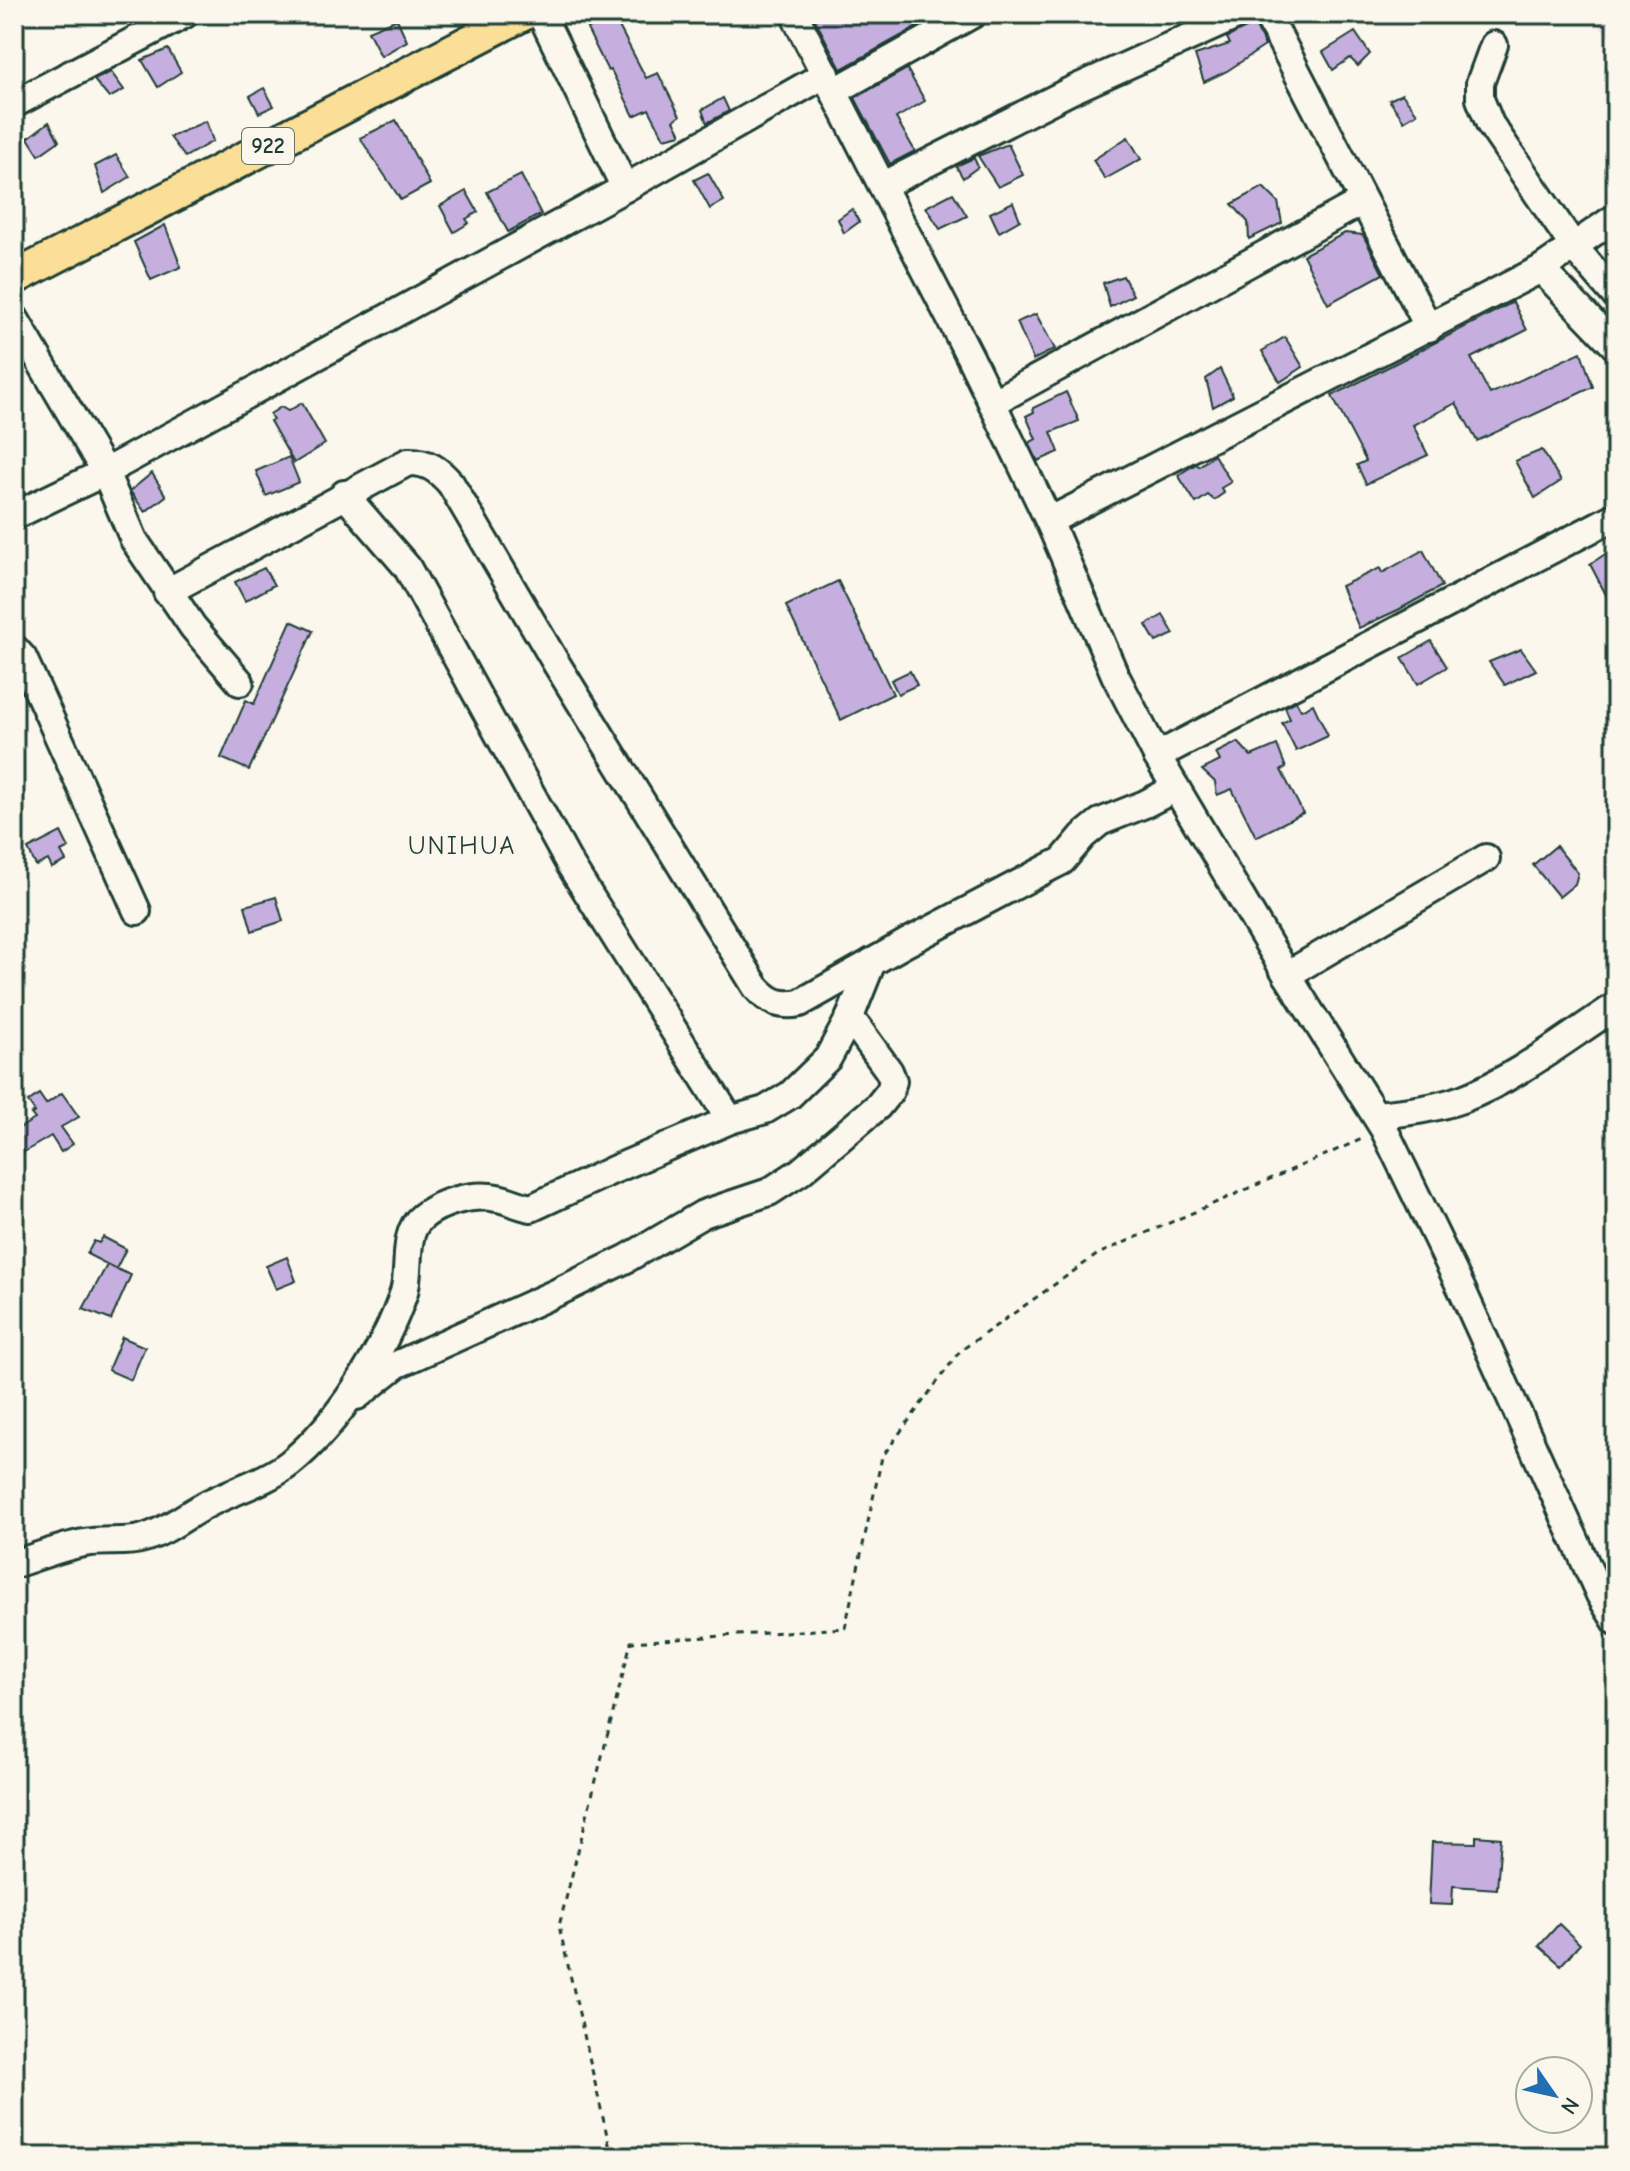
<svg xmlns="http://www.w3.org/2000/svg" width="1630" height="2171" viewBox="0 0 1630 2171" font-family="'Comic Neue',sans-serif">
	<style>
		.built { fill: #ebe1e8 }
		.building { fill: #c5afde; stroke: #1f3d34; stroke-width: 2 }
		.lines { fill: none; stroke-linecap: round; stroke-linejoin: round }
		.minor-casing { stroke: #1f3d34; stroke-width: 32 }
		.major-casing { stroke: #1f3d34; stroke-width: 38 }
		.path { stroke: #1f3d34; stroke-width: 3; stroke-dasharray: 6 6; stroke-linecap: butt }
		.minor { stroke: #fbf7ec; stroke-width: 26 }
		.major { stroke: #fbdf96; stroke-width: 32 }
		.labels { text-anchor: middle; dominant-baseline: central; stroke-width: 6; stroke-linejoin: round; paint-order: stroke }
		.shield { fill: #fbf7ec; stroke: #61756b; stroke-width: 2 }
		.shield-label { font-size: 22px; font-weight: bold; fill: #1f3d34 }
		.neighbourhood-label { font-size: 26px; letter-spacing: 2px; fill: #1f3d34; stroke: #fbf7ec }
	</style>
	<rect width="100%" height="100%" fill="#fbf7ec"/>
	<filter id="ink" filterUnits="userSpaceOnUse"><feTurbulence type="fractalNoise" baseFrequency=".0125" numOctaves="2"/><feDisplacementMap in="SourceGraphic" scale="16" xChannelSelector="R" yChannelSelector="G"/><feConvolveMatrix kernelMatrix="1 2 1 2 8 2 1 2 1" color-interpolation-filters="sRGB"/></filter>
	<g filter="url(#ink)">
		<path class="built" d="M1589,14H1616V45Z"/>
		<g class="building">
			<path d="M812,14H940L841,69Z"/>
			<path d="M613,15L646,78L658,73L680,116L674,120L681,134L664,138L649,109L634,116L611,70L608,71L587,29Z"/>
			<path d="M397,19L407,41L381,56L368,31Z"/>
			<path d="M1254,23L1265,46L1227,71L1204,82L1195,55L1230,44L1227,38Z"/>
			<path d="M1355,32L1370,54L1358,66L1350,58L1333,70L1323,52Z"/>
			<path d="M168,49L181,72L158,87L142,60Z"/>
			<path d="M907,69L925,101L896,118L915,151L890,164L855,98Z"/>
			<path d="M111,72L124,90L109,98L94,80Z"/>
			<path d="M264,88L274,106L259,113L250,96Z"/>
			<path d="M1402,94L1417,113L1404,121L1389,100Z"/>
			<path d="M723,98L729,111L707,123L702,110Z"/>
			<path d="M396,120L430,184L401,200L360,138Z"/>
			<path d="M206,121L213,141L185,157L170,137Z"/>
			<path d="M49,122L59,141L39,155L28,138Z"/>
			<path d="M1128,137L1141,159L1105,179L1093,160Z"/>
			<path d="M1008,144L1023,175L998,187L978,156Z"/>
			<path d="M116,155L130,177L104,193L95,166Z"/>
			<path d="M974,158L978,167L963,178L956,166Z"/>
			<path d="M708,173L724,201L710,209L694,180Z"/>
			<path d="M521,175L541,214L508,232L487,192Z"/>
			<path d="M1263,187L1278,202L1282,223L1249,239L1248,222L1232,204Z"/>
			<path d="M466,191L478,212L466,219L469,223L454,232L440,206Z"/>
			<path d="M953,193L967,216L940,229L926,207Z"/>
			<path d="M1013,202L1020,220L999,232L990,213Z"/>
			<path d="M852,209L859,222L844,233L838,219Z"/>
			<path d="M165,225L181,267L151,280L134,242Z"/>
			<path d="M1345,233L1363,235L1383,274L1328,304L1303,255Z"/>
			<path d="M1123,276L1133,295L1110,307L1103,283Z"/>
			<path d="M1513,302L1527,330L1471,358L1490,394L1581,352L1593,387L1477,441L1456,403L1413,425L1428,455L1366,484L1357,465L1366,461L1332,396Z"/>
			<path d="M1036,314L1055,349L1033,360L1017,322Z"/>
			<path d="M1285,337L1303,367L1280,382L1262,351Z"/>
			<path d="M1220,369L1233,396L1213,407L1206,379Z"/>
			<path d="M1066,392L1079,421L1051,432L1059,452L1038,461L1029,443L1036,439L1026,416L1034,412L1033,408Z"/>
			<path d="M302,403L325,444L294,463L270,421L273,420L270,414L281,407L288,411Z"/>
			<path d="M1542,450L1561,481L1535,498L1515,461Z"/>
			<path d="M1214,455L1231,482L1221,488L1224,493L1214,500L1208,495L1196,503L1178,475L1196,464L1199,466Z"/>
			<path d="M289,457L299,482L266,496L256,471Z"/>
			<path d="M152,473L166,496L145,512L130,491Z"/>
			<path d="M1616,547V614L1590,564Z"/>
			<path d="M1423,550L1442,586L1398,610L1359,628L1341,586L1380,568L1382,573Z"/>
			<path d="M264,568L274,585L245,601L235,582Z"/>
			<path d="M838,581L893,694L841,720L786,606Z"/>
			<path d="M1163,615L1174,634L1156,642L1146,625Z"/>
			<path d="M291,621L313,631L249,770L221,758L246,700L254,704Z"/>
			<path d="M1431,641L1447,667L1418,684L1402,658Z"/>
			<path d="M1521,649L1536,670L1505,685L1489,662Z"/>
			<path d="M910,671L917,685L898,694L891,680Z"/>
			<path d="M1296,701L1301,710L1313,704L1328,736L1296,751L1282,723L1290,719L1285,707Z"/>
			<path d="M1238,742L1251,756L1277,745L1286,768L1281,770L1303,813L1256,837L1232,789L1217,795L1215,782L1202,770L1220,761L1216,753Z"/>
			<path d="M61,832L69,848L61,852L66,861L52,868L48,860L36,866L28,849Z"/>
			<path d="M1556,846L1578,873L1575,884L1559,897L1533,865Z"/>
			<path d="M276,897L283,921L252,931L245,906Z"/>
			<path d="M62,1093L79,1117L61,1127L73,1144L61,1152L51,1136L14,1158V1131L35,1119L31,1114L35,1112L28,1102L39,1094L46,1104Z"/>
			<path d="M103,1237L126,1249L116,1269L87,1254L94,1241L99,1243Z"/>
			<path d="M287,1257L296,1281L276,1289L266,1266Z"/>
			<path d="M107,1265L131,1275L111,1320L83,1309Z"/>
			<path d="M122,1337L145,1347L131,1380L108,1370Z"/>
			<path d="M1476,1836L1501,1838L1497,1889L1453,1886L1452,1905L1429,1904L1432,1842L1476,1843Z"/>
			<path d="M1559,1924L1580,1944L1561,1965L1539,1946Z"/>
		</g>
		<g class="lines">
			<g class="minor-casing">
				<g id="minor">
					<path d="M541,14L625,188"/>
					<path d="M794,14L970,357L1049,521L1115,675L1157,756L1287,975L1384,1129L1463,1292L1600,1595L1616,1621"/>
					<path d="M1267,14L1429,328"/>
					<path d="M1494,45L1480,83V99L1490,124L1574,247L1616,296"/>
					<path d="M835,91L973,14"/>
					<path d="M14,104L185,14"/>
					<path d="M884,185L1070,91L1241,14"/>
					<path d="M1541,269L1616,347"/>
					<path d="M14,317L105,472L134,540L193,627L240,682"/>
					<path d="M992,403L1363,201"/>
					<path d="M344,494L407,567L569,863L730,1120"/>
					<path d="M14,516L105,472L625,188L826,74"/>
					<path d="M1049,521L1541,269L1616,217"/>
					<path d="M167,592L408,462C427,461 439,470 451,484L556,663L756,987C769,1002 781,1007 800,1003L906,943L1050,867L1062,861L1083,836L1100,822L1145,804L1176,788"/>
					<path d="M14,648L23,658L137,911"/>
					<path d="M1157,756L1616,516"/>
					<path d="M1287,975L1486,858"/>
					<path d="M1377,1115C1406,1112 1434,1109 1462,1099C1515,1079 1568,1037 1616,1006"/>
					<path d="M357,1396L396,1365L558,1292L626,1259L703,1214L769,1192L800,1172L878,1106L890,1091L893,1081L889,1071L850,1017"/>
					<path d="M14,1564C37,1557 61,1547 84,1543C104,1539 125,1544 144,1538C168,1531 187,1514 209,1503C235,1490 267,1481 290,1463C338,1424 385,1350 404,1292C411,1268 402,1233 422,1217C440,1202 473,1193 497,1198C509,1200 519,1206 531,1208L613,1170L730,1120L765,1110L790,1095L828,1058L850,1017L872,962"/>
				</g>
			</g>
			<g class="major-casing">
				<path id="major" d="M14,278L523,14"/>
			</g>
			<path class="path" d="M612,2157L559,1926L631,1642L845,1628L882,1457L960,1351L1098,1254L1362,1139"/>
			<use href="#minor" class="minor"/>
			<use href="#major" class="major"/>
		</g>
	</g>
	<g class="labels">
		<rect class="shield" x="242" y="128" width="52" height="36" rx="6"/>
		<g class="shield-label">
			<text x="268" y="146">922</text>
		</g>
		<g class="neighbourhood-label">
			<text x="462" y="846">UNIHUA</text>
		</g>
	</g>
	<rect width="1630" height="2171" fill="none" stroke="#fbf7ec" stroke-width="48"/>
	<rect x="24" y="24" width="1582" height="2123" fill="none" stroke="#1f3d34" stroke-width="3" filter="url(#ink)"/>
	<g transform="translate(1554 2095) rotate(124)"><circle r="38" fill="#fbf7ec" stroke="#a3ada2" stroke-width="2"/>
	<path d="M0-6L14 30L0 20L-14 30Z" fill="#1f6fb2"/>
	<text y="-12" font-size="22" font-weight="bold" text-anchor="middle" fill="#1f3d34">N</text>
	</g>
</svg>
